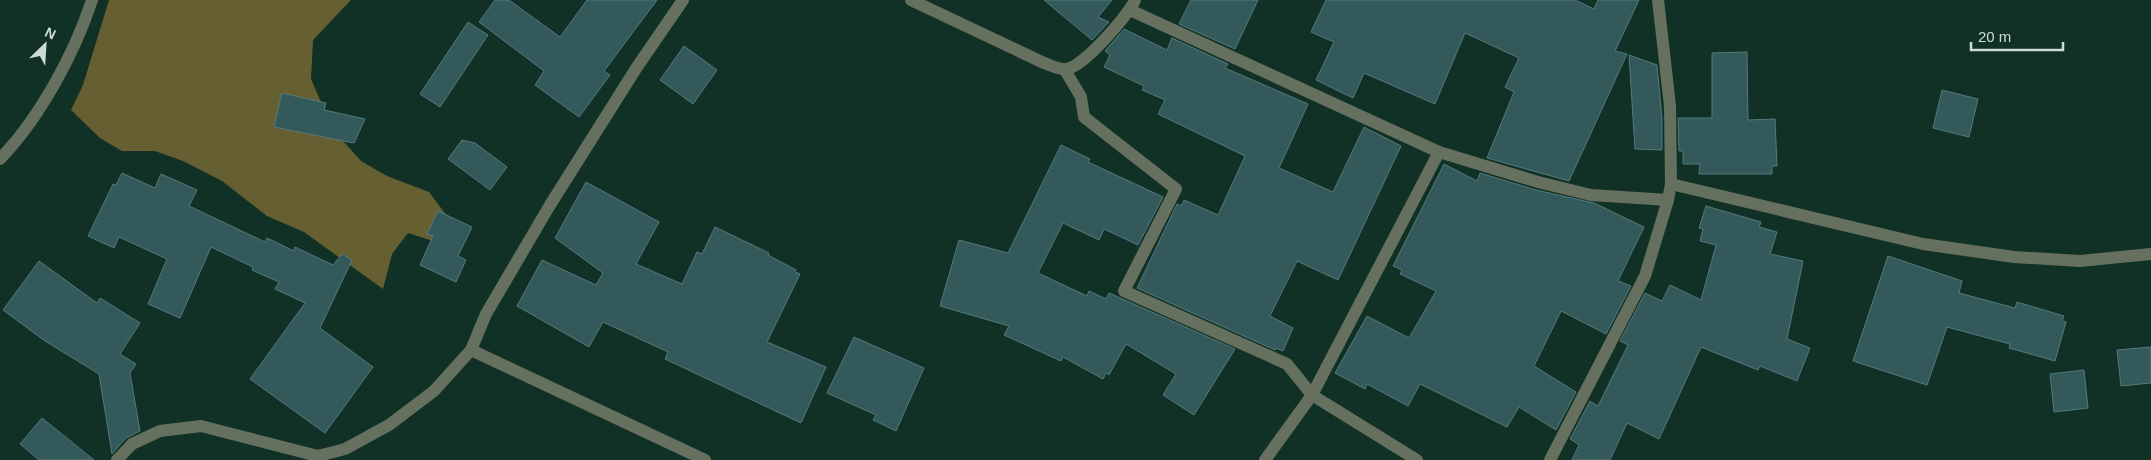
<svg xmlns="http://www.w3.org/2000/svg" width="2151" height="460" viewBox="0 0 2151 460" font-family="Helvetica,sans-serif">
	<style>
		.forest { fill: #665f31 }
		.building { fill: #33595b; stroke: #537a7c }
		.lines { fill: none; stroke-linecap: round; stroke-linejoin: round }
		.minor { stroke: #66705f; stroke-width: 12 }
	</style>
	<rect width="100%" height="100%" fill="#123126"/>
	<path class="forest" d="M109,0H351L313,40L311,79L333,130L361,161L387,176L429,192L450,220L443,244L408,233L392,254L383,289L304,232L267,216L222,181L183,161L155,151H122L100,138L71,110L83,85Z"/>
	<g class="building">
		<path d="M495,0H509L560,37L587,0H657L604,71L610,75L579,117L535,85L544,71L479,22Z"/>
		<path d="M1044,0H1112L1098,17L1109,22L1092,40Z"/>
		<path d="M1191,0H1258L1235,49L1179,24Z"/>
		<path d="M1326,0H1575L1594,9L1598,0H1639L1615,51L1627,54L1569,181L1487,158L1514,92L1505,87L1519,58L1465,33L1435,104L1364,73L1353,98L1316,80L1334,42L1311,32Z"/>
		<path d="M468,22L488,35L440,107L420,94Z"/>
		<path d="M1124,29L1167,50L1172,38L1228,64L1225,68L1308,104L1279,168L1333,192L1364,127L1401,146L1338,280L1297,261L1270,316L1293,328L1283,351L1276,348L1275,350L1137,288L1177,204L1181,206L1184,200L1218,215L1245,156L1158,114L1165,100L1142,90L1144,86L1104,67L1110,55L1105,51Z"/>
		<path d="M684,46L717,70L693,104L660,80Z"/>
		<path d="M1747,52L1748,120L1775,119L1777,166H1772V174H1699L1700,164H1683V151H1679L1678,118H1712V53Z"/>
		<path d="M1629,55L1657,65L1662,118V150L1635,149Z"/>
		<path d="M1942,90L1978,99L1969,137L1933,128Z"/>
		<path d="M282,93L326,103L324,110L365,119L354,143L274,127Z"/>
		<path d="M462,140L475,143L507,167L490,190L448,159Z"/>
		<path d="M1061,145L1090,159L1088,162L1163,197L1138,245L1104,229L1099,240L1063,223L1038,273L1087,296L1089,291L1106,299L1109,293L1235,349L1194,415L1163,395L1176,374L1126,344L1109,375L1106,373L1103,379L1063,357L1061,361L1004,335L1009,326L940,306L959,240L1008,253Z"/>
		<path d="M1444,164L1477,181L1480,173L1536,190L1594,203L1644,227L1618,281L1631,286L1606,334L1561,311L1534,366L1576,392L1556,430L1519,407L1507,427L1420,384L1408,406L1367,384L1365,389L1335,373L1367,316L1409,338L1436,291L1400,274L1402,270L1393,266Z"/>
		<path d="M122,173L155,188L161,174L197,190L189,206L265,242L267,238L294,251L295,247L333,265L342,254L352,260L320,328L373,367L325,433L250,379L305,303L275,289L279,282L252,270L253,267L211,247L180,318L148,304L167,259L119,237L114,248L88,236L113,184L116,185Z"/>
		<path d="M586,182L659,222L636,264L682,284L697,252L702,254L715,227L769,253L768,255L796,270L795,272L800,274L767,342L826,367L801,423L665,359L668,352L603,322L589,347L517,306L542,260L596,285L603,273L555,238Z"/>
		<path d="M1706,206L1761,222L1759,227L1777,232L1770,254L1803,261L1787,339L1810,348L1797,381L1760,366L1758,370L1701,347L1659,439L1627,423L1610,460H1572L1579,445L1570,439L1590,401L1598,406L1628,345L1620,341L1645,293L1662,301L1670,285L1701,300L1716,245L1700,241L1703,229L1699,228Z"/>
		<path d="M438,211L472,227L458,256L466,260L456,282L420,265L433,236L427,234Z"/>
		<path d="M1888,256L1962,281L1959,293L2015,308L2017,302L2064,316L2062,321L2066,322L2055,361L2009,348L2010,344L1947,327L1927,385L1853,361Z"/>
		<path d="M39,261L97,303L100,298L140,323L120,354L136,364L130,373L140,431L126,438L112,454L99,374L45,341L3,310Z"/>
		<path d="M854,337L924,368L896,431L873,420L876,415L827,393Z"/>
		<path d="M2151,347V383L2121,386L2117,350Z"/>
		<path d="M2084,370L2088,408L2054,412L2050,374Z"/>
		<path d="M42,418L94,460H39L20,444Z"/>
	</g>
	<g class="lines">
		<g class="minor">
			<path d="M911,0L1044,63C1050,65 1060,70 1066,69C1083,68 1127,16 1135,0"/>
			<path d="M1130,10L1439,152L1538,182L1591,195L1668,200"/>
			<path d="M1065,70L1081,97L1084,117L1176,189L1124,291L1287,364L1312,395L1417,460"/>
			<path d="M0,159C39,119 75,53 92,0"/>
			<path d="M1671,184L1923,244L2014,257L2080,261L2151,254"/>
			<path d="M471,350L705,460"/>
			<path d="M117,460L132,444L160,431L201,426L318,456L345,449L389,425L434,391L471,350L486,314L550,205L637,67L683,0"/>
			<path d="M1265,460L1312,395L1439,152"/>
			<path d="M1550,460L1645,276L1668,200L1671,184L1670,106L1658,0"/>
		</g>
	</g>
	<g transform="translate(45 45) rotate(25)" stroke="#123126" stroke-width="4" paint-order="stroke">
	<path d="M0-4L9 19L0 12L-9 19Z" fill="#ccddd5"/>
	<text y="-8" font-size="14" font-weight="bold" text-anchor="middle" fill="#ccddd5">N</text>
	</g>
	<path d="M1971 42v8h92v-8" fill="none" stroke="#ccddd5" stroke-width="2.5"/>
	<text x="1978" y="42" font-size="15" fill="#ccddd5" stroke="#123126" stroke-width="4" paint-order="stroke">20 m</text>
</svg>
